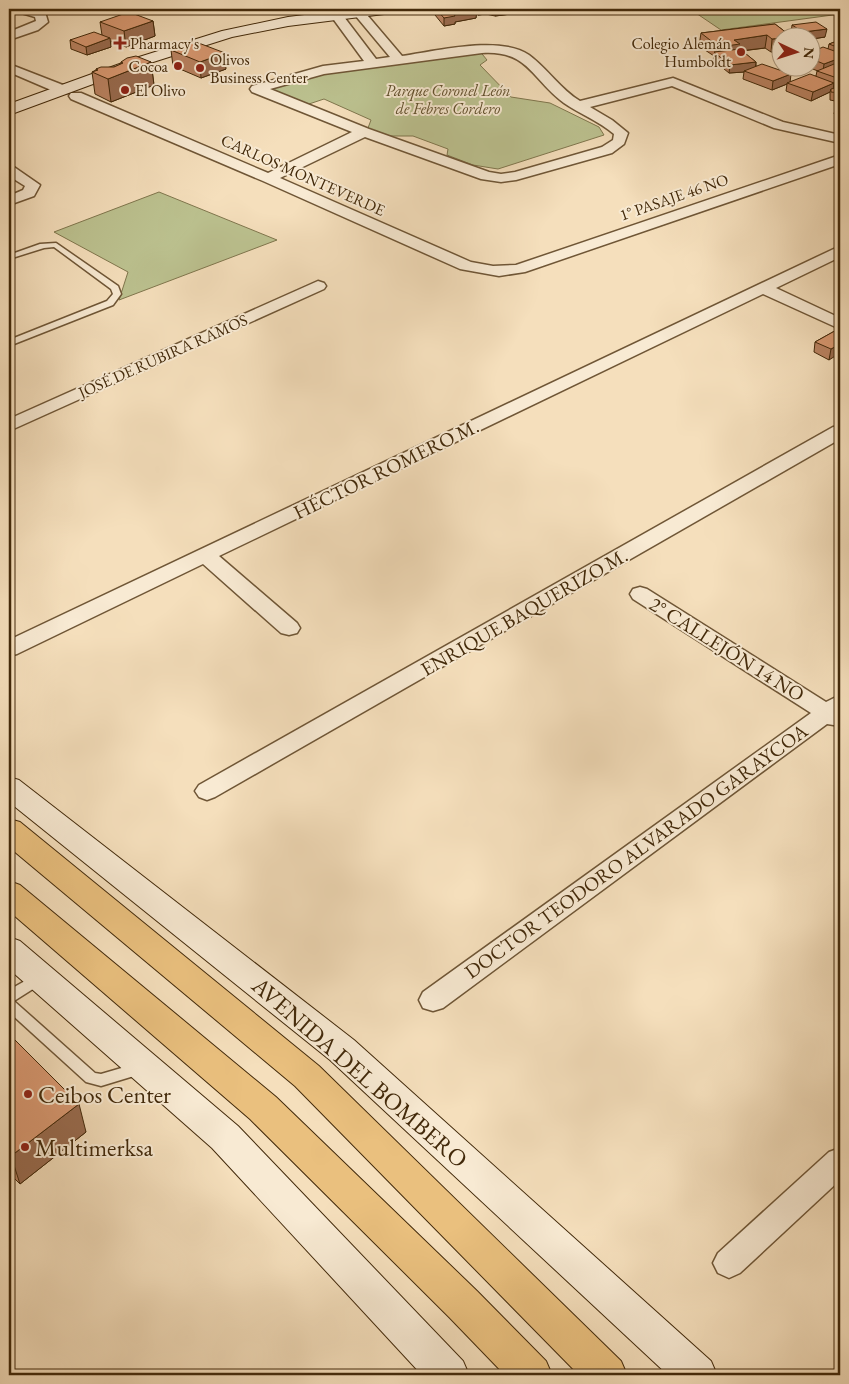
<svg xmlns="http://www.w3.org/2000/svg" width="849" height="1384" viewBox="0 0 849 1384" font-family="'EB Garamond',serif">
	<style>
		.green { fill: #bcc290; stroke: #7f764d }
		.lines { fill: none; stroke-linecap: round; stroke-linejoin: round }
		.service-casing { stroke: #6f5636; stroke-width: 3 }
		.minor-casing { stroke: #6f5636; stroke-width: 3 }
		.secondary-casing { stroke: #42290a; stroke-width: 2 }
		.primary-casing { stroke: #42290a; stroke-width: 2 }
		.service { fill: #f8ead3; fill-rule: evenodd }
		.minor { fill: #f8ead3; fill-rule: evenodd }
		.secondary { fill: #f8ead3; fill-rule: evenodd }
		.primary { fill: #eac07e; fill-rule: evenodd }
		.wall { fill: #bb8463; stroke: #42290a }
		.shaded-wall { fill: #996c50; stroke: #42290a }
		.building { fill: #da9a73; stroke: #42290a }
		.poi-dot { fill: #8f2418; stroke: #f8ead3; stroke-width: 2 }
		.labels { text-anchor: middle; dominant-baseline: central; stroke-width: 4; stroke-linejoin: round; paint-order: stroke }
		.far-poi-label { font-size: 16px; fill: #42290a; stroke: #f8ead3; text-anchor: start }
		.far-park-label { font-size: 16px; font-style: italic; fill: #604f2c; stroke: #f8ead3 }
		.far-street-label { font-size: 16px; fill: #42290a; stroke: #f8ead3 }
		.street-label { font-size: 20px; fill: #42290a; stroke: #f8ead3 }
		.near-street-label { font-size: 24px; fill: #42290a; stroke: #f8ead3 }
		.near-poi-label { font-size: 24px; fill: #42290a; stroke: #f8ead3; text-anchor: start }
	</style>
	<rect width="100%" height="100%" fill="#f5dfbc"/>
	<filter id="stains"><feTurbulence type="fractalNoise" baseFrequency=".004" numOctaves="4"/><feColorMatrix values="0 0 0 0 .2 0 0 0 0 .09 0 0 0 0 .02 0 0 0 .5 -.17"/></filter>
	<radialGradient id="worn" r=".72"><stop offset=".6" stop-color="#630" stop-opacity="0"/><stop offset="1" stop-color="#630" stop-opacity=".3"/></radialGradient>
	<g class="green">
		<path d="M690,9H840V14L721,30Z"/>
		<path d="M478,49L487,60L480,65L511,97L550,103L599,127L604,135L498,169L473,165L447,155L448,149L413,136H385L368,128L371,120L324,99L300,107L257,89L323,70Z"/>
		<path d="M159,192L277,240L119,300L128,272L54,232Z"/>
	</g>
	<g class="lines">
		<g class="service-casing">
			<g id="service">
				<path d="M56,243L118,286L121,294L113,305L9,346V340L107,301L113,294L111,289L54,247L44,248L9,259V255L40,244Z"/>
				<path d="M39,973L44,974L46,978L44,982L14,1001L95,1073L101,1074L142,1062L147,1064L149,1068L147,1072L101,1086L86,1082L9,1012V990Z"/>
			</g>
		</g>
		<g class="minor-casing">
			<g id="minor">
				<path d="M16,9H33L45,12L48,22L38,30L9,40V32L36,21L35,17L18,12Z"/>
				<path d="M326,9H338L376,59L390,57L350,9H362L402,56C437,51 500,35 529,55C548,69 560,89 580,101L673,78L783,122L840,135V143L774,128L672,86L590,107L612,120L628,133L624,144L612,153L516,180L501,182L481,179L365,137L280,178L471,262L493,266L516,265L840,155V164L525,272L499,276L460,269L263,181L71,99L69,96L71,93H81L268,173L352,132L252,92L250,89L252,86L323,66L364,61ZM482,53C529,50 532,80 564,103C580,114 599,121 614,134L613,140L602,147L515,172L501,174L489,172L369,129L270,89L324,74Z"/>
				<path d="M9,64L68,87L70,90L68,93H58L9,72Z"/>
				<path d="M9,166L14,167L40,185L34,196L9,205V196L23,190L25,186L9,176Z"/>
				<path d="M840,246V257L776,288L840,318V329L763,294L219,556L297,623L300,628L297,633L289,635L281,633L203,564L17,654L9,656V640Z"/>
				<path d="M318,281L324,283L326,286L324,289L9,431V419Z"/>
				<path d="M840,426V439L215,797L207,800L199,797L195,791L199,785L833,427Z"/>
				<path d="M640,587L647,589L826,702L840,695V726L827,724L443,1008L433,1011L423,1008L419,1000L423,992L811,713L633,599L630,594L633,589Z"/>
				<path d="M840,1148V1180L740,1273L729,1278L718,1273L713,1263L718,1253L829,1152Z"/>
			</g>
		</g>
		<g class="secondary-casing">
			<g id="secondary">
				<path d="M353,9H399L397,12L392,13L288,26L232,37L150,63L9,115V104L139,57L222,31L288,17Z"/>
				<path d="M9,777L19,780L354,1040L711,1361L717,1375H668L330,1060L9,802Z"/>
				<path d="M9,937L20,941L238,1126L463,1361L469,1375H422L212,1148L9,969Z"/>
			</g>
		</g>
		<g class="primary-casing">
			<g id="primary">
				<path d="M9,819L20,822L319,1066L621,1361L627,1375H579L295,1086L9,847Z"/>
				<path d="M9,881L20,885L276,1097L477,1291L546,1361L552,1375H505L449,1317L250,1119L9,911Z"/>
			</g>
		</g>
		<use href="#service" class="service"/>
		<use href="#minor" class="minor"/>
		<use href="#secondary" class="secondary"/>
		<use href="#primary" class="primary"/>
	</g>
	<g class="wall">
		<path d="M435,9H519V13L495,16L486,14L478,15L476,13V18L455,22V24L444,26L435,15Z"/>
		<path d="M153,21L155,36L126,47L111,41V47L87,55L71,49L70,40L102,35L100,22Z"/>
		<path d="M775,24L792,37L782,38V50L771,52L765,48L742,51L756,62V66L790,82L816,76L817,71H818L810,68H812V52L828,49L829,44L840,40V102L830,100V92L811,101L786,91L787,84L772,90L743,79L744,72L729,73L713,60L714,56L699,46L701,33Z"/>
		<path d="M792,25L825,37L812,39V38H797L791,34Z"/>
		<path d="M171,50L226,69L201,78L173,66Z"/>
		<path d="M121,62H151L154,85L111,102L95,94L92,72L96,70V69L114,67L121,64Z"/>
		<path d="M840,103V116L834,114L836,105Z"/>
		<path d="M840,328L829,360L814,352L815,342Z"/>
		<path d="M9,1034L86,1132L20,1184L9,1173Z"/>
	</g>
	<g class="shaded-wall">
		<path d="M479,9H486V14L478,15Z"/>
		<path d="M496,9H519V13L495,16Z"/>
		<path d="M477,10L476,18L455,22V24L444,26V18L454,14Z"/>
		<path d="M153,21L155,36L126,47L124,31Z"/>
		<path d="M827,29L825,37L812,39V38H802L803,32Z"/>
		<path d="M767,35L765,48L739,51L718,55L719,47L734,40Z"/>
		<path d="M110,38L111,47L87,55L86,47Z"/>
		<path d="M782,38V50L771,52L772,39Z"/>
		<path d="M225,53L226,69L201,78L200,62Z"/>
		<path d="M840,58V66L823,72L824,64Z"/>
		<path d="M151,62L154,85L111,102L108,79Z"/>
		<path d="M756,62L755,70L744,71V72L729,73L730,65Z"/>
		<path d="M791,74L790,83H787V84L772,90L773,81Z"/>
		<path d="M834,83L833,91L831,89L830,92L811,101L813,92Z"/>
		<path d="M840,344V353L829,360L831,349Z"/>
		<path d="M79,1104L86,1132L20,1184L11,1156Z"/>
	</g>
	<g class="building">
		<path d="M436,9H476L477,10L454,14L455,16L444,18Z"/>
		<path d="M129,12L153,21L124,31L100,22Z"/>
		<path d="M816,22L827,29L803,32L792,25Z"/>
		<path d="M775,24L792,37L772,39L767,35L734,40L740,44L719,47L701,33Z"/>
		<path d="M94,32L110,38L86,47L70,40Z"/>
		<path d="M840,40V48L829,44Z"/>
		<path d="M196,42L225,53L200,62L171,50Z"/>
		<path d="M823,47L840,53V58L824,64L812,59V52Z"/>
		<path d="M740,49L756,62L730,65L714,52Z"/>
		<path d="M136,56L151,62L108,79L92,72L98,70L96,69L101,67H114L123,63L121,62L127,58Z"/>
		<path d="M839,62L840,63V79L817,71Z"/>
		<path d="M762,64L791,74L773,81L744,71Z"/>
		<path d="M810,74L834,83L813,92L787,83Z"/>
		<path d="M840,87V93L831,92V89Z"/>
		<path d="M840,328V344L831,349L815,342Z"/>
		<path d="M9,1034L79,1104L11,1156L9,1154Z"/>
	</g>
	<g class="poi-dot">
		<path d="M117.5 35.5h5v5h5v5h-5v5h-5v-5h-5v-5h5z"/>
		<circle cx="741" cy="52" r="5"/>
		<circle cx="178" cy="66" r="5"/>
		<circle cx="200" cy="68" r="5"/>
		<circle cx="125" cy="90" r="5"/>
		<circle cx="28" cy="1094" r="5"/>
		<circle cx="25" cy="1147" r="5"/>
	</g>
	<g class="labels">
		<g class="far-poi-label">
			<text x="130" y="43">Pharmacy's</text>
			<text x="731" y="43" text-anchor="end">Colegio Alemán<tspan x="731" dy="18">Humboldt</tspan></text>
			<text x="210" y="59">Olivos<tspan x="210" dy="18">Business Center</tspan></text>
			<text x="168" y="66" text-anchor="end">Cocoa</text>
			<text x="135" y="90">El Olivo</text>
		</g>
		<g class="far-park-label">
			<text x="448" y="90">Parque Coronel León<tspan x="448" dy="18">de Febres Cordero</tspan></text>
		</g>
		<g class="far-street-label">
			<text transform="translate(303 175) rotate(24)">CARLOS MONTEVERDE</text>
			<text transform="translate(674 197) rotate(-19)">1° PASAJE 46 NO</text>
			<text transform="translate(163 356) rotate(-24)">JOSÉ DE RUBIRA RAMOS</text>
		</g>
		<g class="street-label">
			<text transform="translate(386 469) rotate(-26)">HÉCTOR ROMERO M.</text>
			<text transform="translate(524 612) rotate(-30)">ENRIQUE BAQUERIZO M.</text>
			<text transform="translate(727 649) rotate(32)">2° CALLEJÓN 14 NO</text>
			<text transform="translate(636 851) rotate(-36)">DOCTOR TEODORO ALVARADO GARAYCOA</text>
		</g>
		<g class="near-street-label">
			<text transform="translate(360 1072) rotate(41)">AVENIDA DEL BOMBERO</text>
		</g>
		<g class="near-poi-label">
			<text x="38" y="1094">Ceibos Center</text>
			<text x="35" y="1147">Multimerksa</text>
		</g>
	</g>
	<rect width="849" height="1384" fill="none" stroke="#f5dfbc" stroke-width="30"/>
	<rect x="10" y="10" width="829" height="1364" fill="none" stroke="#42290a" stroke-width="2.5"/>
	<rect x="15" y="15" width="819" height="1354" fill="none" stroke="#42290a"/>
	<g transform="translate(796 52) rotate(94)"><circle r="24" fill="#f8ead3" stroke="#af9d83"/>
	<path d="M0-4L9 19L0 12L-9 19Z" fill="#8f2418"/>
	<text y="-8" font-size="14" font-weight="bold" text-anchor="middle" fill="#42290a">N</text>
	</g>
	<rect width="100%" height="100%" filter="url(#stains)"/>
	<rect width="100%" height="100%" fill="url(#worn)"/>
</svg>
